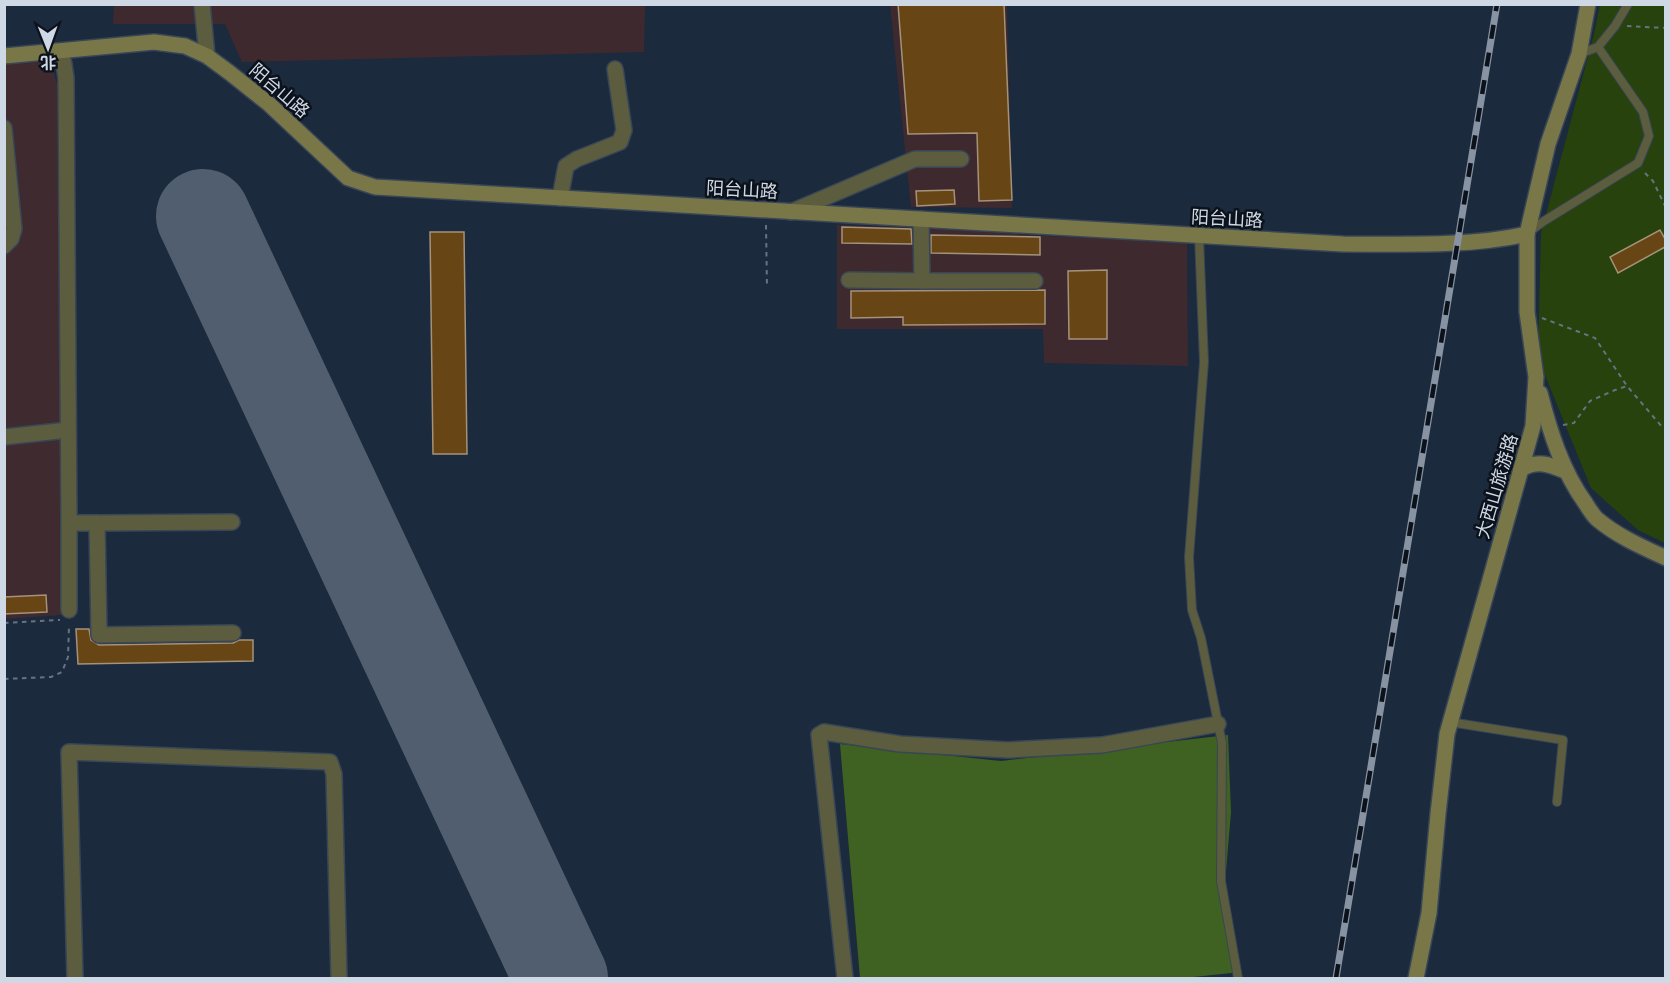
<svg xmlns="http://www.w3.org/2000/svg" width="1670" height="983" viewBox="0 0 1670 983" font-family="Commissioner,'Noto Sans SC',sans-serif">
	<style>
		.commercial { fill: #3e2a2f }
		.industrial { fill: #3e2a2e }
		.green { fill: #27420c }
		.forest { fill: #3f6122 }
		.lines { fill: none; stroke-linecap: round; stroke-linejoin: round }
		.runway { stroke: #515e6f; stroke-width: 94 }
		.building { fill: #684514; stroke: #a5927b; stroke-width: 1.5 }
		.lane-casing { stroke: #384657; stroke-width: 10 }
		.street-casing { stroke: #384657; stroke-width: 18 }
		.secondary-casing { stroke: #384657; stroke-width: 18 }
		.path { stroke: #667382; stroke-width: 2; stroke-dasharray: 4.5 4.5; stroke-linecap: butt }
		.lane { stroke: #5c5c3e; stroke-width: 8 }
		.street { stroke: #5c5c3e; stroke-width: 15 }
		.secondary { stroke: #797748; stroke-width: 15 }
		.rail-casing { stroke: #8793a2; stroke-width: 7 }
		.rail { stroke: #0c121b; stroke-width: 4.5; stroke-dasharray: 14; stroke-linecap: butt }
		.labels { text-anchor: middle; dominant-baseline: central; stroke-width: 5; stroke-linejoin: round; paint-order: stroke }
		.street-label { font-size: 18px; fill: #cfd9e5; stroke: #0c121b }
	</style>
	<rect width="100%" height="100%" fill="#1b2a3c"/>
	<path class="commercial" d="M50,58L57,84L62,615L5,619V63Z"/>
	<g class="industrial">
		<path d="M114,4L645,5L644,52L242,62L225,24H113Z"/>
		<path d="M890,5H1007L1012,208L911,207Z"/>
		<path d="M837,225L927,228L1042,236L1187,241L1188,366L1044,363L1043,329H837Z"/>
	</g>
	<path class="green" d="M1600,5H1665V543L1638,530L1591,488L1538,358L1541,233L1594,34Z"/>
	<path class="forest" d="M1228,735L1231,812L1225,883L1241,972L1184,978H860L840,744L1001,761Z"/>
	<g class="lines">
		<path class="runway" d="M203,216L561,978"/>
	</g>
	<g class="building">
		<path d="M898,4H1004L1012,200L979,201L977,133L908,134Z"/>
		<path d="M954,190L955,204L917,206L916,191Z"/>
		<path d="M842,227L911,229L912,244L842,243Z"/>
		<path d="M1660,230L1665,239V247L1618,273L1610,257Z"/>
		<path d="M430,232H464L467,454H433Z"/>
		<path d="M931,235L1040,237V255L931,253Z"/>
		<path d="M1107,270V339H1069L1068,271Z"/>
		<path d="M1045,290V324L903,325V317L851,318V291Z"/>
		<path d="M46,595L47,612L4,614V597Z"/>
		<path d="M76,629H89L91,640L99,645L233,643L239,640H253V661L78,664Z"/>
	</g>
	<g class="lines">
		<g class="lane-casing">
			<g id="lane">
				<path d="M1579,54L1598,47L1615,26L1628,4"/>
				<path d="M1529,232L1544,221L1638,163L1649,136L1643,112L1598,47"/>
				<path d="M1199,236L1204,362L1189,557L1192,610L1201,638L1222,743L1221,881L1238,978"/>
				<path d="M1450,722L1563,740L1557,802"/>
			</g>
		</g>
		<g class="street-casing">
			<g id="street">
				<path d="M202,4L207,56"/>
				<path d="M60,51L64,64L66,78L69,523"/>
				<path d="M4,128L14,229L11,239L4,246"/>
				<path d="M560,198L566,166L577,159L620,142L624,130L615,69"/>
				<path d="M791,212L915,159H961"/>
				<path d="M921,219L922,281H1035"/>
				<path d="M849,280L922,281"/>
				<path d="M4,437L68,430"/>
				<path d="M232,522L97,523L99,635L233,633"/>
				<path d="M69,610V523H97"/>
				<path d="M75,978L69,752L330,762L334,774L339,978"/>
				<path d="M845,978L819,735L824,732L900,744L1008,750L1102,745L1218,724"/>
			</g>
		</g>
		<g class="secondary-casing">
			<g id="secondary">
				<path d="M4,56L154,42L185,46L207,56L230,73L269,104L348,178L375,187L1343,244C1403,244 1468,247 1527,234"/>
				<path d="M1540,393C1550,432 1562,471 1586,504C1589,509 1593,515 1597,519C1617,536 1642,547 1666,558"/>
				<path d="M1521,469C1537,460 1549,464 1565,471"/>
				<path d="M1416,978L1429,913L1438,814L1447,734L1533,426L1536,377L1527,312V234L1548,144L1579,54L1588,4"/>
			</g>
		</g>
		<g class="path">
			<path d="M1627,26L1666,28"/>
			<path d="M1645,173L1653,181L1666,208"/>
			<path d="M766,225L767,288"/>
			<path d="M1542,318L1595,338L1627,386L1663,428H1666"/>
			<path d="M1563,425L1574,423L1590,401L1615,390L1627,386"/>
			<path d="M4,623L60,620"/>
			<path d="M4,679L51,677L62,672L68,657L69,625"/>
		</g>
		<use href="#lane" class="lane"/>
		<use href="#street" class="street"/>
		<use href="#secondary" class="secondary"/>
		<g class="rail-casing">
			<path id="rail" d="M1336,978L1497,4"/>
		</g>
		<use href="#rail" class="rail"/>
	</g>
	<g class="labels">
		<g class="street-label">
			<text transform="translate(280 90) rotate(41)">阳台山路</text>
			<text transform="translate(742 189) rotate(3)">阳台山路</text>
			<text transform="translate(1227 218) rotate(3)">阳台山路</text>
			<text transform="translate(1496 486) rotate(-74)">大西山旅游路</text>
		</g>
	</g>
	<rect width="1670" height="983" fill="none" stroke="#cfd9e5" stroke-width="12"/>
	<g transform="translate(48 48) rotate(179)" stroke="#0c121b" stroke-width="4.5" paint-order="stroke">
	<path d="M0-4.5L10 22L0 15L-10 22Z" fill="#cfd9e5"/>
	<text y="-9" font-size="16" font-weight="bold" text-anchor="middle" fill="#cfd9e5">北</text>
	</g>
</svg>
